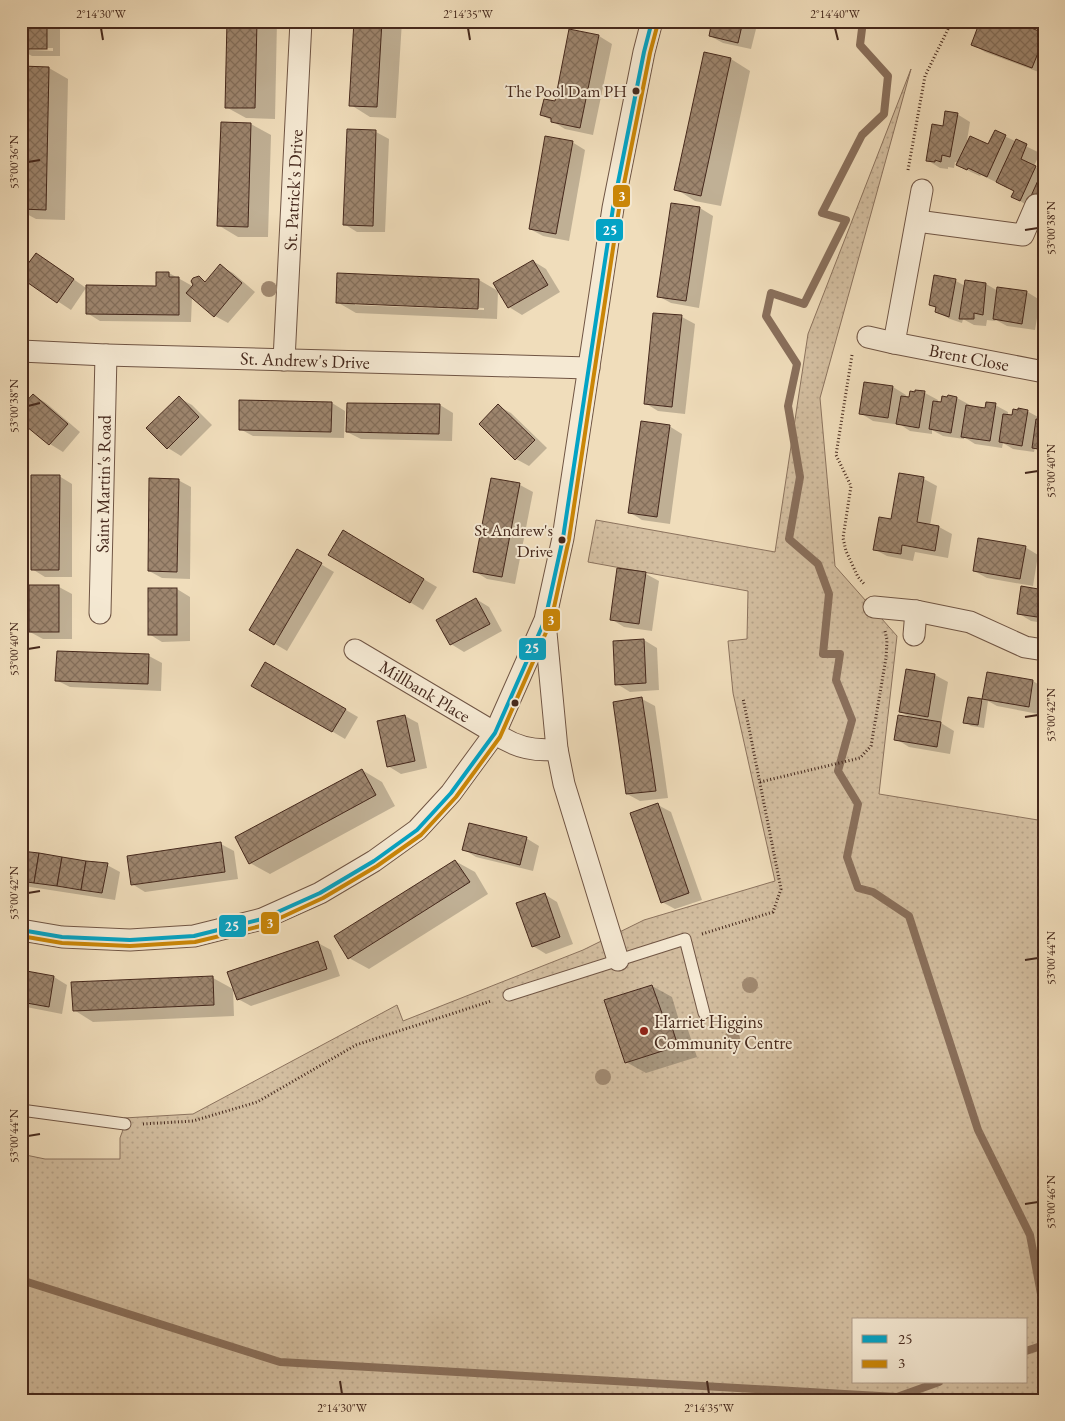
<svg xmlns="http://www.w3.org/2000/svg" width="1065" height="1421" viewBox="0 0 1065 1421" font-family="'EB Garamond',serif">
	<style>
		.grass { fill: url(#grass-dots); stroke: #8c735e; fill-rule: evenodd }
		.shadow { fill: #0003; fill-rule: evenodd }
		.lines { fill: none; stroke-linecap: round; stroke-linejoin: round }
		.stream { stroke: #896f5b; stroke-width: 8 }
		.building { fill: url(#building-cross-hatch); stroke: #45281c }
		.lane-casing { stroke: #705544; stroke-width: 13 }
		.street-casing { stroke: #705544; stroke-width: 23 }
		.path { stroke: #45281c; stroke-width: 3; stroke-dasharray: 1 2.5; stroke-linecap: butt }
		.lane { stroke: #f5e9d3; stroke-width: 11 }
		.street { stroke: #f5e9d3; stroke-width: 21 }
		.bus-1-casing { stroke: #f5e9d3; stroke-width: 8 }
		.bus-2-casing { stroke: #f5e9d3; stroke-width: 8 }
		.bus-1 { stroke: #03a3c5; stroke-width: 4 }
		.bus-2 { stroke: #ca8607; stroke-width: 4 }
		.tree { fill: #a18a72 }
		.ticks { fill: none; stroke: #45281c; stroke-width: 2 }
		.bus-dot { fill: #45281c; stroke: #f5e9d3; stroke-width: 2 }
		.poi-dot { fill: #8f2418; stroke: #f5e9d3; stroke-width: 2 }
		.labels { text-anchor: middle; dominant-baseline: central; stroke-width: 4; stroke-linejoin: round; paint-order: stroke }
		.bus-label { font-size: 17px; fill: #45281c; stroke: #f5e9d3; text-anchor: end }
		.street-label { font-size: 18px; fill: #45281c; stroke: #f5e9d3 }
		.poi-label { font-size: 18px; fill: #45281c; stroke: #f5e9d3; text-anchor: start }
		.line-badge { stroke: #f5e9d3; stroke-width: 2 }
		.badge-label { font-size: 14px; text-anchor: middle; font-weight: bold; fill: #fff }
		.neatline { fill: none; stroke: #45281c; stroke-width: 2 }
		.ticks-label { font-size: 12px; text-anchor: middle; fill: #45281c }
	</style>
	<defs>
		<pattern id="grass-dots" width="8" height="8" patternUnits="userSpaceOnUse" patternTransform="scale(1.25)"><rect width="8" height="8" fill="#d3bea0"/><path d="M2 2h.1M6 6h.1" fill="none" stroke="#b6a389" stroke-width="1.8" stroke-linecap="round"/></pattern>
		<pattern id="building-cross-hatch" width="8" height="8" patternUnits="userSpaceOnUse" patternTransform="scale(1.25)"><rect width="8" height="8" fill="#9e866f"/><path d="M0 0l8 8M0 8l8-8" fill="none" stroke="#836e5a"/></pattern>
	</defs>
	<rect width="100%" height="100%" fill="#f0ddbb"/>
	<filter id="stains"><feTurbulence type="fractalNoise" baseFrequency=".004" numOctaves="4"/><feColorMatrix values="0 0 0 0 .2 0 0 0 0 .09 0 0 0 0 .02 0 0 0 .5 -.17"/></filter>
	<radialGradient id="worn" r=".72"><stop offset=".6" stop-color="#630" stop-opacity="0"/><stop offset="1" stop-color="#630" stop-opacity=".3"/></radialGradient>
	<path class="grass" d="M911,69L820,398L835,566L897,636L879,794L1044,821V1400H21V1154L45,1159H120V1138L125,1124L124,1118L193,1114L397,1005L403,1021L583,950L644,920L775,881L733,693L728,641L747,639L748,591L588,562L596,520L775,552L808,334ZM854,1320H1026V1382H854Z"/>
	<g class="shadow">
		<path d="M21,21H60V56H32L21,50ZM30,48H53V51L30,50Z"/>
		<path d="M228,21H277L275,119L246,118L226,107Z"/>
		<path d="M355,21H402L396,118L370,117L351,105Z"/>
		<path d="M714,21H758L751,49L723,43L710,36Z"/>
		<path d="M1044,34V74L985,52L972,44Z"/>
		<path d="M599,36L612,44L593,135L565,129L542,115L556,103Z"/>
		<path d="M705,54L731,59L750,71L721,206L695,201L676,189Z"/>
		<path d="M21,67L49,68L68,79L65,220L36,219L21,211Z"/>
		<path d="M957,114L970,122L966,147L989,146L996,132L1040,153L1034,166L1044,172V201L1025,204L1012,196L1015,191L981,175L980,176L971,172L958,165L959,163L955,162L954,168L948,167V169L940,168L927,160L944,128Z"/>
		<path d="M222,123L251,124L271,135L268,237H238L218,225Z"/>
		<path d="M376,132L389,139L385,232H357L344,224Z"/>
		<path d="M572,142L585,150L569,241L543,236L530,229Z"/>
		<path d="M700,208L713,216L699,308L671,303L658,296Z"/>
		<path d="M533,261L546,269L560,292L522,315L509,307L495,284Z"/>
		<path d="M49,262L86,288L71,310L21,277Z"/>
		<path d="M220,266L233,273L255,292L228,323L215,316L192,296L191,322L100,321L87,313L157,287L169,273L196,288L199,278L206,282Z"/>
		<path d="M935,277L956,281L965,286L966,282L986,284L998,291L1027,292L1040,300L1035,330L1007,326L996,320L995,321L987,320L986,326L974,325L963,319L962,323L950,319L937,312V308L930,304Z"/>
		<path d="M479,280L498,291L497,319L356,313L337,302ZM355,302L484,308V310L355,305Z"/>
		<path d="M682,317L695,324L685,414L658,411L645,403Z"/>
		<path d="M865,383L893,387L906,395L905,398H910L925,393L938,400L937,403L942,404L957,398L970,405L969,407L986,410L995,405L1008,412V416L1013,417L1027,411L1040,418V421L1044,422V454L1035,448L1034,452L1013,449L1003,443L1002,448L975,444L964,437V439L943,436L932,430V434L910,431L901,425L873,421L860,413Z"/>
		<path d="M33,395L46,403L80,432L63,452L50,444L21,420Z"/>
		<path d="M179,398L192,405L212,425L181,456L168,448Z"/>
		<path d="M332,403L345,411L344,438L253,436L240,429Z"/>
		<path d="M440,405L453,413L452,441L361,439L347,432Z"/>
		<path d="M498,406L511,413L547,448L529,466L516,459Z"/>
		<path d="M669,426L682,434L670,524L642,520L629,512Z"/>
		<path d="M900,475L924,479L937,486L930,526L939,527L952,534L948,558L915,552L913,561L887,556L874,549L892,520Z"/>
		<path d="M59,476L72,484V577H45L32,569Z"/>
		<path d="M492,479L520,485L533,492L515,584L487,579L474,571Z"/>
		<path d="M178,480L191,487L190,579L162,578L149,571Z"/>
		<path d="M343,532L437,587L423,610L330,554Z"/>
		<path d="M1025,547L1038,555L1033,586L987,578L974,571Z"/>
		<path d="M297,550L334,572L287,651L250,629Z"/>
		<path d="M618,570L646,574L659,581L652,631L624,627L611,619Z"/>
		<path d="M59,587L72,594V639H43L30,632Z"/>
		<path d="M177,589L190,597V641L162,642L149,634Z"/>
		<path d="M1044,591V623L1031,621L1018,613Z"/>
		<path d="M476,599L489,607L502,631L464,652L451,644Z"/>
		<path d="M644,640L657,648L659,690L630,692L617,684Z"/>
		<path d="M149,656L162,663L161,691L70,687L56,680Z"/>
		<path d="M266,663L358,717L345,739L253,685Z"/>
		<path d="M988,674L1033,681L1044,688V715L997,706L988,701L984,728L971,726L965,722L969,698L983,701Z"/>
		<path d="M935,675L948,682L941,723L954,731L950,754L909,747L896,739L912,718L900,712Z"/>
		<path d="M642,699L655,706L668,798L640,801L627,794Z"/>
		<path d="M405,716L418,723L427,768L401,774L388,766Z"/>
		<path d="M362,770L382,782L395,806L270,874L250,863Z"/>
		<path d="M658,805L671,812L702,900L675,909L662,902Z"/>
		<path d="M526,838L539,846L533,871L476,857L463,849Z"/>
		<path d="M221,844L234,851L238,879L145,892L132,884L129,857Z"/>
		<path d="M21,852L107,865L120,872L115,900L24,886L21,885Z"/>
		<path d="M455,861L475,872L488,894L369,969L349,958Z"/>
		<path d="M544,894L557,902L573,944L546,954L533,946Z"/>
		<path d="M318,943L331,950L340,976L251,1006L238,999Z"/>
		<path d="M21,972L54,977L67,985L62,1014L21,1006Z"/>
		<path d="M213,978L233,989L234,1016L93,1022L74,1010L73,983Z"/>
		<path d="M652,986L672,997L680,1024L687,1027L697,1057L646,1073L626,1062Z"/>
	</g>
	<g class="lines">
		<g class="stream">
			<path d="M863,21L860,45L888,76L884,114L862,135L822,213L846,220L804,304L771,293L766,316L797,364L788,406L800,477L789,539L818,564L829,594L823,654H840L836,680L852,720L838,771L858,804L847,857L858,888L873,892L909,916L978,1130L1030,1235L1044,1310"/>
			<path d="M21,1280L280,1362L897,1397L939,1382"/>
			<path d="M1026,1351L1044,1345"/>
		</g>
	</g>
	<g class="building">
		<rect x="21" y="21" width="26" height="28"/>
		<path d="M227,21H257L255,108H225Z"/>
		<path d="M354,21H382L377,107L349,106Z"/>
		<path d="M712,21H743L738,43L709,36Z"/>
		<path d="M980,21H1013L1044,33V38L1032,68L971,45Z"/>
		<path d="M569,29L599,35L580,128L551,122V118L540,115L544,99L555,101Z"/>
		<path d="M704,52L731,58L701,196L674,190Z"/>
		<path d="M21,66L49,67L46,210L21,209Z"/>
		<path d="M945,111L958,113L950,157L942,155L941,162L935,160V162L926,161L932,124L943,126Z"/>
		<path d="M221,122L251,123L248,227L217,226Z"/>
		<path d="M347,129L376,130L373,226L343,225Z"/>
		<path d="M995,130L1006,135L987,177L968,168L967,170L956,165L970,136L988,144Z"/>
		<path d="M545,136L573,141L556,234L529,229Z"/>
		<path d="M1016,139L1027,144L1021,159L1036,166L1020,201L1011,197L1014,191L996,182Z"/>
		<path d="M1040,176L1044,178V195L1041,201L1031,196Z"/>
		<path d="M671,203L700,207L686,301L657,297Z"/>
		<path d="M36,253L74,279L57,303L21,278V273Z"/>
		<path d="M533,260L548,285L508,308L493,283Z"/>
		<path d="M220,264L242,283L214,317L186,293L193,285L191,281L193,278L199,276L205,282Z"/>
		<path d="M156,272H169V277H179V315L86,314V285L156,286Z"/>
		<path d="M337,273L479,279L478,309L336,303Z"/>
		<path d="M934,275L956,279L949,317L935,312L936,307L929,305Z"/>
		<path d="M965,280L986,283L983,315L974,313V319H959Z"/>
		<path d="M997,287L1027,291L1022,324L993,319Z"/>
		<path d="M653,313L682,315L672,407L644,404Z"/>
		<path d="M864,382L893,386L888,418L859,414Z"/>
		<path d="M915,390L925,391L919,428L896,424L901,396L909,397L910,391L915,392Z"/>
		<path d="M33,394L68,424L49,445L21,422V407Z"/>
		<path d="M948,395L957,397L951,433L929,429L933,401L941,402L942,396L947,397Z"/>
		<path d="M179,396L199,417L167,449L146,428Z"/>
		<path d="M239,400L332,402L331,432L239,430Z"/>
		<path d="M986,402L996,403L990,441L961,437L966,405L985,408Z"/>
		<path d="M347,403L440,404L439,434L346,432Z"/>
		<path d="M498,404L535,440L515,460L479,424Z"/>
		<path d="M1018,408L1028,410L1022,446L999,442L1003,414L1012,415L1013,409L1018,410Z"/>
		<path d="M1036,419L1044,420V450L1032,448Z"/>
		<path d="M641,421L670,425L657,517L628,513Z"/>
		<path d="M899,473L924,477L917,522L939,526L935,551L902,545L901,554L873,550L879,517L891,519Z"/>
		<path d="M31,475H60L59,570H31Z"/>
		<path d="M149,478L179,479L177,572L148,571Z"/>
		<path d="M491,478L520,483L502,577L473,572Z"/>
		<path d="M343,530L424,579L410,603L328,555Z"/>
		<path d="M978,538L1026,546L1020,579L973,571Z"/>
		<path d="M297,549L322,563L274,645L249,630Z"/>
		<path d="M617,568L646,572L639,624L610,620Z"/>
		<rect x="29" y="585" width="30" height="47"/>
		<path d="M1021,586L1044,590V618L1017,614Z"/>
		<rect x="148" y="588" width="29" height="47"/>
		<path d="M476,598L490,624L450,645L436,620Z"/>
		<path d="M644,639L646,683L615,685L613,641Z"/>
		<path d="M57,651L149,654L148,684L55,681Z"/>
		<path d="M265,662L346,709L332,732L251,686Z"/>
		<path d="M906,669L935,674L928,717L899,712Z"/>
		<path d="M987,672L1033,680L1029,707L982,699Z"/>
		<path d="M1044,683V714L1039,713Z"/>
		<path d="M642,697L656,791L626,794L613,702Z"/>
		<path d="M968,697L982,699L978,725L963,723Z"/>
		<path d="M405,715L415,761L387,767L377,721Z"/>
		<path d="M898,715L941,722L937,747L894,740Z"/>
		<path d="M362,769L376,795L249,864L235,837Z"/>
		<path d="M658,803L689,893L661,903L630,813Z"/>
		<path d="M469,823L527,837L520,865L462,850Z"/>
		<path d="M221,842L225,872L131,885L127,856Z"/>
		<path d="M21,851L39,853L34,883L21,881Z"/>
		<path d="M39,853L62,857L57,886L34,883Z"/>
		<path d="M62,857L86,861L81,890L57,886Z"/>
		<path d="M455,860L470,882L348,959L334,936Z"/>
		<path d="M86,861L108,863L102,893L81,890Z"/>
		<path d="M545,893L560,937L532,947L516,903Z"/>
		<path d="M318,941L327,969L237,1000L227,972Z"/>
		<path d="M21,970L54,976L49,1007L21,1002Z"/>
		<path d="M213,976L214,1005L73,1011L71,982Z"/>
		<path d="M652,985L663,1016L668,1015L678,1046L625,1063L604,1000Z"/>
	</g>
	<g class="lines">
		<g class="lane-casing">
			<g id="lane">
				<path d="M509,995L685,939L704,1013"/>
				<path d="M21,1110L125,1124"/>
			</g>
		</g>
		<g class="street-casing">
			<g id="street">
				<path d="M922,190L894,343L1044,372"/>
				<path d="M917,221L1023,235L1036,205"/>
				<path d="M868,337L894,343"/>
				<path d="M21,351L106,355L589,368"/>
				<path d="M284,360L301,21"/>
				<path d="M874,607L916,611L970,622L1025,647L1044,650"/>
				<path d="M100,613L106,355"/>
				<path d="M545,622L557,749L564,784L618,960"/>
				<path d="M914,635L916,611"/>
				<path d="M355,650L495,733C514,747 534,752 557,749"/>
				<path d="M21,930L62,937L130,940L194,936L262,919L320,893L374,861L417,830L451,793L495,733L545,620L563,538L613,208L644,52L652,21"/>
			</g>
		</g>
		<g class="path">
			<path d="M908,170L925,76L952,21"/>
			<path d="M852,355L836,455L851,486L843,538L846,551L858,577L865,585"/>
			<path d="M760,782L860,758L871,746L886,658L887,640L885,631"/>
			<path d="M702,934L773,912L781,889L743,698"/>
			<path d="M143,1124L193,1121L257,1102L356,1045L491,1001"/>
		</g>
		<use href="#lane" class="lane"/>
		<use href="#street" class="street"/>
		<g class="bus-1-casing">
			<path id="bus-1" d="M21,930L62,937L130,940L194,936L262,919L320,893L374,861L417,830L451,793L495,733L545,620L563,538L613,208L644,52L652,21"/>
		</g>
		<g class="bus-2-casing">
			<path id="bus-2" d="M21,936L62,943L130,946L195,942L265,925L323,898L377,866L421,835L456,797L500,737L551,621L569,539L619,209L650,53L658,23"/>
		</g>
		<use href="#bus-1" class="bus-1"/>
		<use href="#bus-2" class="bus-2"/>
	</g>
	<g class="tree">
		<circle cx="269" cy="289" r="8"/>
		<circle cx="750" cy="985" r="8"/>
		<circle cx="732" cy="1039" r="8"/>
		<circle cx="603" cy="1077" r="8"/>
	</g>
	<path class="ticks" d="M101,28L103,40M468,28L470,40M835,28L838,40M28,162L40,160M1025,230L1038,228M28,406L40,403M1025,473L1038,471M28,649L40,647M1025,717L1038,715M28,893L40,891M1025,960L1038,958M28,1136L40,1134M1025,1204L1038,1202M340,1381L342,1394M707,1381L709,1394"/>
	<g class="bus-dot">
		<circle cx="636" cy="91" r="4.5"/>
		<circle cx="562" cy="540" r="4.5"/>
		<circle cx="515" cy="703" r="4.5"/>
	</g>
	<circle class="poi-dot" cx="644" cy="1031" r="5"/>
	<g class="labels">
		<g class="bus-label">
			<text x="627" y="91">The Pool Dam PH</text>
			<text x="553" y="530">St Andrew's<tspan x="553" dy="21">Drive</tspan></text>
		</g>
		<g class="street-label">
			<text transform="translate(293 190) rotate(-87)">St. Patrick's Drive</text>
			<text transform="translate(969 357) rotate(11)">Brent Close</text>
			<text transform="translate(305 360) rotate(2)">St. Andrew's Drive</text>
			<text transform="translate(103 484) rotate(-89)">Saint Martin's Road</text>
			<text transform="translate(425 691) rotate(31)">Millbank Place</text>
		</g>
		<g class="poi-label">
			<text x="654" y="1021">Harriet Higgins<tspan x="654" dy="21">Community Centre</tspan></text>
		</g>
	</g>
	<g class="line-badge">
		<rect x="612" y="184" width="19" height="24" rx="5" fill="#ca8607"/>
		<rect x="595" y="218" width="29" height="24" rx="5" fill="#03a3c5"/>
		<rect x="542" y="608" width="19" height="24" rx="5" fill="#ca8607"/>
		<rect x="518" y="637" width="29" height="24" rx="5" fill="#03a3c5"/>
		<rect x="260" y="911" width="20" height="24" rx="5" fill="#ca8607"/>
		<rect x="218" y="914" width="29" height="24" rx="5" fill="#03a3c5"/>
	</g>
	<g class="badge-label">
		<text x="622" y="201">3</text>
		<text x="610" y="235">25</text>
		<text x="551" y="625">3</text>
		<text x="532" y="653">25</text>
		<text x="270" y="928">3</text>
		<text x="232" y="931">25</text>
	</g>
	<rect width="1065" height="1421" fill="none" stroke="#f0ddbb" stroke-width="55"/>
	<rect x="852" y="1318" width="175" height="65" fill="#f5e9d3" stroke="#af9c8a"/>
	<rect x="862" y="1335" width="25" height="8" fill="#03a3c5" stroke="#af9c8a"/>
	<text x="898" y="1344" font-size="15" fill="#45281c">25</text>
	<rect x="862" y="1360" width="25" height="8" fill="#ca8607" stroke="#af9c8a"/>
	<text x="898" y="1368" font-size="15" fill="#45281c">3</text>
	<rect x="28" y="28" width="1010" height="1366" class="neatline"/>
	<g class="ticks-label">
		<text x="101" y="18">2°14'30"W</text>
		<text x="468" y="18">2°14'35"W</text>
		<text x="835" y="18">2°14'40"W</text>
		<text transform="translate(14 162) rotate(-90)" y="4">53°00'36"N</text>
		<text transform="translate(1051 228) rotate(-90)" y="4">53°00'38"N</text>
		<text transform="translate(14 406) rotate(-90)" y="4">53°00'38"N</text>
		<text transform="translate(1051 471) rotate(-90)" y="4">53°00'40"N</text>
		<text transform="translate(14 649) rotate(-90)" y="4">53°00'40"N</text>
		<text transform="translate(1051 715) rotate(-90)" y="4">53°00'42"N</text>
		<text transform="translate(14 893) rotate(-90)" y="4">53°00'42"N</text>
		<text transform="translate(1051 958) rotate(-90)" y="4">53°00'44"N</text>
		<text transform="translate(14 1136) rotate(-90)" y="4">53°00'44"N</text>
		<text transform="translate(1051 1202) rotate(-90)" y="4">53°00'46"N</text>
		<text x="342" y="1412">2°14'30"W</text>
		<text x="709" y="1412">2°14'35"W</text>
	</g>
	<rect width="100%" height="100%" filter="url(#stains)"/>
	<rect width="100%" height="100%" fill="url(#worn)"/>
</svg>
